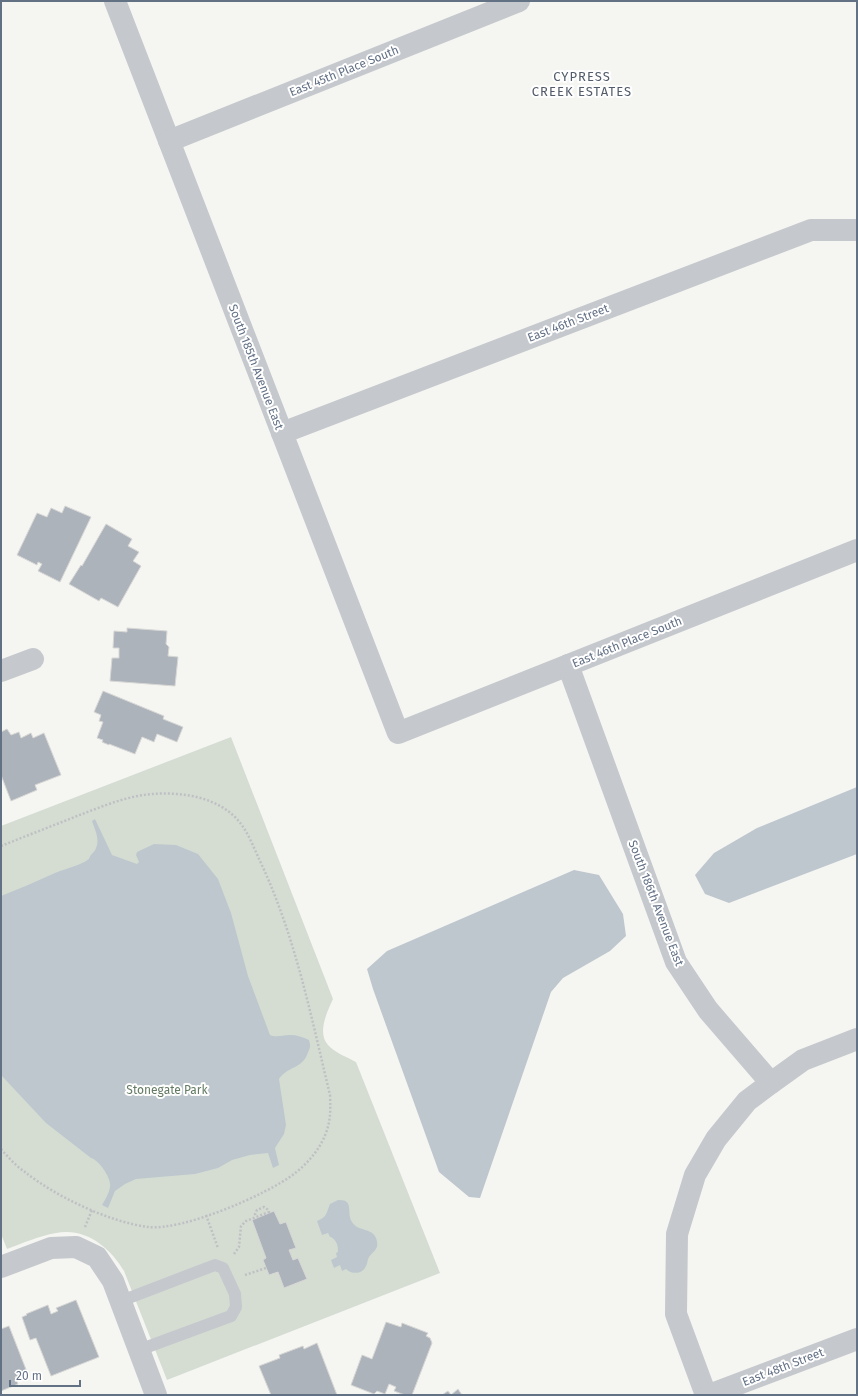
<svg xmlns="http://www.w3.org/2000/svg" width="858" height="1396" viewBox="0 0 858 1396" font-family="'Fira Sans',sans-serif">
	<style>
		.green { fill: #d5ddd3 }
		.water { fill: #bec7ce }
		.building { fill: #adb3bb; stroke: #d7d7d5 }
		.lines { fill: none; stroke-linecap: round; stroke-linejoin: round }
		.path { stroke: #bfc0c3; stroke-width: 2.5; stroke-dasharray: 2 2; stroke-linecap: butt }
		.lane { stroke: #c5c8cc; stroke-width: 12 }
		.street { stroke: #c5c8cc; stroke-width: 22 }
		.labels { text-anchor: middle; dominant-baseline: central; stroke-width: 4; stroke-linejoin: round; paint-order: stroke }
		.street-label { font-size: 12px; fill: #637185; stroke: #fff }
		.park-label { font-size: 12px; fill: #647b63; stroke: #fff }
		.neighbourhood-label { font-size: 13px; letter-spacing: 1px; fill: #525b69; stroke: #fff }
	</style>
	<rect width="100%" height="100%" fill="#f5f6f2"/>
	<path class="green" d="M231,737L333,999C327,1012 317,1033 328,1045C335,1053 347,1057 356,1062L440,1273L167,1380L124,1271C110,1247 85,1227 56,1233C39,1236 23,1243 7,1249L1,1234V826Z"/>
	<g class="water">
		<path d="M857,787V854L729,903L705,894L695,875L714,853L757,828Z"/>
		<path d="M95,819L112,855L137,864L139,862L136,855L137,852L154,844L176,845L198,854L218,879L231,913L248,976L270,1035C277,1038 282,1035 290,1035C297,1035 303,1037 309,1040C311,1048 310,1047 307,1055C301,1069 288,1066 279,1079L286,1125L284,1134L275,1148L279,1165L273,1168L268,1153L250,1155L232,1160L218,1168L195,1174L136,1179L125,1184L115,1191L108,1208L102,1205C105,1200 109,1193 110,1187C112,1179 99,1160 91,1158L46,1123L1,1075V896C19,889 37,881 55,873C67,868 79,866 89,859C90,854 95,852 96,848C100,839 95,830 92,821Z"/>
		<path d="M574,870L599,875L623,914L626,936L610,951L563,978L551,992L480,1198L469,1197L439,1172L373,989L367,969L387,951Z"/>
		<path d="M338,1200C355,1199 346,1213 352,1222C358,1232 371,1227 376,1238C380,1249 374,1250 369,1257C367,1260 368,1263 366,1266C363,1274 352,1275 346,1269L342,1271L340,1265L334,1268L331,1260L337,1257L336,1253L338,1252C338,1245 337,1241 331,1237H330L328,1233L322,1235L317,1221C327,1217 326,1214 330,1204Z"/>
	</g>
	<g class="building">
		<path d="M65,506L91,517L60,582L38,571L42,564L38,562L37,565L17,555L37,513L47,517L51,508L62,513Z"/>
		<path d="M106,524L132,539L128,546L139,552L133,561L141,566L118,607L101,598L99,601L69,584L81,565L82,566Z"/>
		<path d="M127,628L167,631L166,644L169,647L168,656L178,657L175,686L110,681L112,658H119V648H113L114,631L127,632Z"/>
		<path d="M103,691L164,716L163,719L183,727L177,742L157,734L154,742L142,737L135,754L109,744V745L102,742L103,740L97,738L103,722L99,721L101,715L94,712Z"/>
		<path d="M7,729L11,735L19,732L21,738L31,733L33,738L44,733L61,775L35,785L37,790L11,801L1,775V732Z"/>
		<path d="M274,1211L280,1224L286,1222L296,1248L289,1250L293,1260L298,1258L307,1279L284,1288L278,1272L269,1275L263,1260L266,1258L252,1220Z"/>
		<path d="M76,1300L99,1357L51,1376L36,1338L30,1340L22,1317L27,1315L26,1314L48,1305L51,1314L58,1311L56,1308Z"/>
		<path d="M386,1322L401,1327L402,1323L428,1333L426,1336L430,1338L432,1343L412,1395H405L394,1391L396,1387L389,1384L385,1394L377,1391L374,1394L351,1385L362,1355L372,1359Z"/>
		<path d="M9,1326L27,1372L15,1377L18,1384L1,1391V1329Z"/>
		<path d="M317,1343L337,1395H271L259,1366L280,1358L279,1355L303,1346L304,1349Z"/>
		<path d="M458,1389L462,1395H442L448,1391L451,1395Z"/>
	</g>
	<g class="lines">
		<g class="path">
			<path d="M1,846C26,836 52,826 77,816C101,807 126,796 152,794C181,792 213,796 235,817C247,829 253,846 260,861C295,935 311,1016 330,1095C331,1116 330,1129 319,1147C313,1157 303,1167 294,1174C266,1195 183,1231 148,1227C109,1222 55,1196 25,1172C16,1166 8,1157 1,1149"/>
			<path d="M206,1215L218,1248"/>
			<path d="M85,1227L92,1210"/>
			<path d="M234,1254L239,1247L241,1226L246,1221L269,1212L267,1209L264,1207L257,1210L255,1214L256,1217"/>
			<path d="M245,1275L266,1268"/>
		</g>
		<path class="lane" d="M121,1301L215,1265L223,1268L235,1294L236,1307L231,1316L139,1350"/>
		<g class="street">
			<path d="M115,1L398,733L857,550"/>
			<path d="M169,141L519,1"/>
			<path d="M282,433L811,230H857"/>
			<path d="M568,665L676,962L708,1010L771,1083L747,1101L716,1139L695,1175L677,1234L676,1314L706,1395"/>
			<path d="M1,671L33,659"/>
			<path d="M771,1083L803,1060L857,1039"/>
			<path d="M1,1267L51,1248L76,1247L97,1257L113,1281L156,1395"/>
			<path d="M709,1395L857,1339"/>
		</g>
	</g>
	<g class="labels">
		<g class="street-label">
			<text transform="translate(344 71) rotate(-22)">East 45th Place South</text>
			<text transform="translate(568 323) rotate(-21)">East 46th Street</text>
			<text transform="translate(256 367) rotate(69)">South 185th Avenue East</text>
			<text transform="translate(627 642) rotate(-22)">East 46th Place South</text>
			<text transform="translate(656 903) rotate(69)">South 186th Avenue East</text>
			<text transform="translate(783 1367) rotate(-21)">East 48th Street</text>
		</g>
		<g class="park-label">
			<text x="167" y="1090">Stonegate Park</text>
		</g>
		<g class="neighbourhood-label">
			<text x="582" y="76">CYPRESS<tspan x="582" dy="15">CREEK ESTATES</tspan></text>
		</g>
	</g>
	<rect width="858" height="1396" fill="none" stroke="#637185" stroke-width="4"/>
	<path d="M10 1380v6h70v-6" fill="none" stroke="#637185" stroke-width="2"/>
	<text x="16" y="1380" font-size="12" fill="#637185" stroke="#ffffff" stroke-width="3" paint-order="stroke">20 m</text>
</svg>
